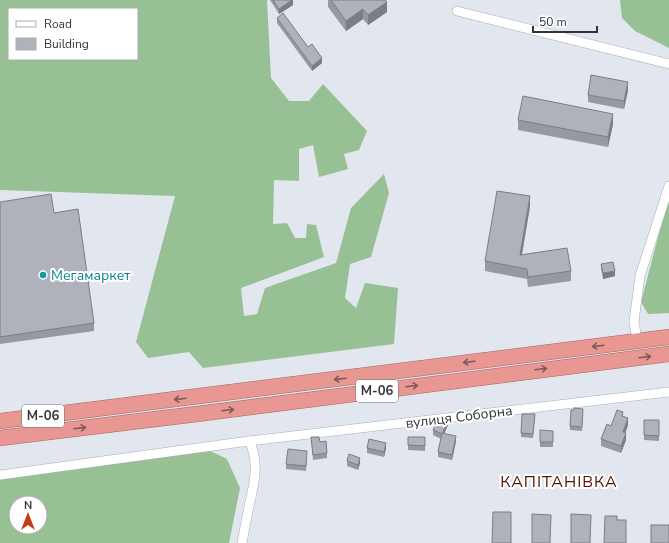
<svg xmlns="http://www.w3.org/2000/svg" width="669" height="543" viewBox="0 0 669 543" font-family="'Nunito Sans',sans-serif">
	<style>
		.forest { fill: #97c095; fill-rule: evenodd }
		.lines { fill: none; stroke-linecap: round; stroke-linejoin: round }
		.minor-casing { stroke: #a9acb4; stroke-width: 10 }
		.trunk-casing { stroke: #a56360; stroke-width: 16 }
		.minor { stroke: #fff; stroke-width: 9 }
		.trunk { stroke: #e89792; stroke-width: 15 }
		.wall { fill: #9699a0 }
		.shaded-wall { fill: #7a7d82 }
		.building { fill: #afb2ba; stroke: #7a7d82 }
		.oneway { stroke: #7a5b5b }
		.culture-dot { fill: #0f9aa8; stroke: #fff; stroke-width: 1.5 }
		.labels { text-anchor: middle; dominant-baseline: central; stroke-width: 4; stroke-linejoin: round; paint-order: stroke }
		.shield { fill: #fff; stroke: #6f7072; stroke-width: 1 }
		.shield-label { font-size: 13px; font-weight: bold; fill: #313336 }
		.culture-label { font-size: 14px; fill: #0d838f; stroke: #fff; text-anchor: start }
		.street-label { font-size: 14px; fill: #313336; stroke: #fff }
		.quarter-label { font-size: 16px; letter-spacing: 1px; fill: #561403; stroke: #fff }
	</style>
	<rect width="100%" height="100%" fill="#e2e6ee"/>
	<g class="forest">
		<path d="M0,0H267L271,78L289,101H309L323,84L367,131L359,150L344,154L348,169L319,177L313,145L299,149V181L274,180L273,224L287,223L295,238H306L307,224L316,225L324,257L241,288L244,316L257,314L265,288L336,263L351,208L384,174L389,193L371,257L350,264L345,298L356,308L365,283L398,288L394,344L203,368L189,352L148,358L136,342L175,196L0,190ZM9,9H137V59H9Z"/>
		<path d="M620,0H669V48L635,31L622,18Z"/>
		<path d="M669,196V313L648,314L641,302Z"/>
		<path d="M204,448L227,459L240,488L229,543H0V478ZM16,503H40V527H16Z"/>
	</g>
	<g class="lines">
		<g class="minor-casing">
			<g id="minor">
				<path d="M457,11L669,64"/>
				<path d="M637,341L634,321L640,276L669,186"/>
				<path d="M0,475L249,441L669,392"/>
				<path d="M242,543C244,531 247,518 249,506C254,485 260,462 249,441"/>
			</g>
		</g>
		<g class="trunk-casing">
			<g id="trunk">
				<path d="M0,421L669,337"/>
				<path d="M0,438L189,415L669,354"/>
			</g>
		</g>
		<use href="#minor" class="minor"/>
		<use href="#trunk" class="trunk"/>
	</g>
	<g class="wall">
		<path d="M270,0H293V5L279,14Z"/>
		<path d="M328,0H385L387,12L368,25L363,19L346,31L328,7Z"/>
		<path d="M277,18L308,47L322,63L312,71L277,23Z"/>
		<path d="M628,90L624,109L588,102V95Z"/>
		<path d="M518,120L613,124L608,147L518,130Z"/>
		<path d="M0,202L54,213L94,323V331L0,344Z"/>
		<path d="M530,206L522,255L571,271V281L528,287L527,279L485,271V261Z"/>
		<path d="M601,264L615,276L603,279L601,269Z"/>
		<path d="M574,410L583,413L582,431L570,430V426Z"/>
		<path d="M535,414L533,438L521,437V433Z"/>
		<path d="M623,416L628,425L625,433L626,440L621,453L601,446V439L611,426Z"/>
		<path d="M644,420H659V441L644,440Z"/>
		<path d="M448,425L444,433L456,441L452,460L438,457V452L441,439L433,435V430Z"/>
		<path d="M540,430L553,431V447H540Z"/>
		<path d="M311,437L320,442L327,453V458L313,460Z"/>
		<path d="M408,437H425V451L408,450Z"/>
		<path d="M367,448H386L384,457L367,453Z"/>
		<path d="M307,456L306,471L286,469V464Z"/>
		<path d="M347,461L360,463L358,470L347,466Z"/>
	</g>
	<g class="shaded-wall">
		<path d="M292,0H293V5L279,14V9Z"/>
		<path d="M387,2V12L368,25V15Z"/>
		<path d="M363,9V19L346,31V21Z"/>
		<path d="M322,58V63L312,71V66Z"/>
		<path d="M628,82V90L624,109V101Z"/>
		<path d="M613,114V124L608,147V137Z"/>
		<path d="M530,196V206L520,265V255Z"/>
		<path d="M615,271V276L603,279V273Z"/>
		<path d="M628,418V425L623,439V432Z"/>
		<path d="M448,420V425L442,439V434Z"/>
		<path d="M626,433V440L621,453V446Z"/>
		<path d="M456,436V441L452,460V455Z"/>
		<path d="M386,443V448L384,457V452Z"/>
		<path d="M360,458V463L358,470V465Z"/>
	</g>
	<g class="building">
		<path d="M273,0H292L279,9Z"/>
		<path d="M331,0H385L387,2L368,15L363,9L346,21Z"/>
		<path d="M283,13L308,47L312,44L322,58L312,66L277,18Z"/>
		<path d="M591,75L628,82L624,101L588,95Z"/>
		<path d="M523,96L613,114L608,137L518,120Z"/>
		<path d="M497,191L530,196L520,255L567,248L571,271L528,277L527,269L485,261Z"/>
		<path d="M51,194L54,213L78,209L94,323L0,337V202Z"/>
		<path d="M613,262L615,271L603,273L601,264Z"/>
		<path d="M574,408L583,409L582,427L570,426L571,410H574Z"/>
		<path d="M617,410L623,412L622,416L628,418L623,432L626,433L621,446L601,439L607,424L611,426Z"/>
		<path d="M522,414H535L533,434L521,433Z"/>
		<path d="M446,419L448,420L442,434L433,430L438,420Z"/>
		<path d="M644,420H659V436L644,435Z"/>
		<path d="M540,430L553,431V442H540Z"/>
		<path d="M442,433L456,436L452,455L438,452Z"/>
		<path d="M311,437H319L320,442L326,441L327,453L313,455Z"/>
		<path d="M408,437H425V446L408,445Z"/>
		<path d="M369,439L386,443L384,452L367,448Z"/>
		<path d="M288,449L307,451L306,466L286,464Z"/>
		<path d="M349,454L360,458L358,465L347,461Z"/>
		<path d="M493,512H511V543H492Z"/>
		<path d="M532,514L551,515L550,543H532Z"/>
		<path d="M571,514L591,515L590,543H571Z"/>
		<path d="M605,516H617V520H626V543H604Z"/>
		<rect x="651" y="525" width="18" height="18"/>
	</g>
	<defs><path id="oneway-shaft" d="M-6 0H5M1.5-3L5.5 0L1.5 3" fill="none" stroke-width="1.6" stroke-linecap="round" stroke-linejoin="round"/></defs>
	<g class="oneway">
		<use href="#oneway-shaft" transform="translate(598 346) rotate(173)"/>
		<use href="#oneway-shaft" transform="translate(645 357) rotate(-7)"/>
		<use href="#oneway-shaft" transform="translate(469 362) rotate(173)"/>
		<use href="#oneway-shaft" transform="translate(541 369) rotate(-7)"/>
		<use href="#oneway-shaft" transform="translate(340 379) rotate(173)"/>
		<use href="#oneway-shaft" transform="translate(412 386) rotate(-7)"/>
		<use href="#oneway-shaft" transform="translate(180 399) rotate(173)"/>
		<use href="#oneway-shaft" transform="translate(228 410) rotate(-7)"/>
		<use href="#oneway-shaft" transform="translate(80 428) rotate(-7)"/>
	</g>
	<circle class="culture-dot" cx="43" cy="275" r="4"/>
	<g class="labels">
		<g class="shield">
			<rect x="356" y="380" width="42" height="22" rx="3"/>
			<rect x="22" y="405" width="42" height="22" rx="3"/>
		</g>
		<g class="shield-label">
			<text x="377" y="391">М-06</text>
			<text x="43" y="416">М-06</text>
		</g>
		<g class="culture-label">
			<text x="51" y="275">Мегамаркет</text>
		</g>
		<g class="street-label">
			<text transform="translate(459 417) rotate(-7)">вулиця Соборна</text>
		</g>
		<g class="quarter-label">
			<text x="559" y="482">КАПІТАНІВКА</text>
		</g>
	</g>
	<rect x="8" y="8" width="130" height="52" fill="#ffffff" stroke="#adadaf"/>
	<rect x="16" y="21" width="20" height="6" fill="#ffffff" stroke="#adadaf"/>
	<text x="44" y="28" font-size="12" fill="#313336">Road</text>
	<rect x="16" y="38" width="20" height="12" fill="#afb2ba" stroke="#adadaf"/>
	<text x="44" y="48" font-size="12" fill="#313336">Building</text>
	<g transform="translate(28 515)"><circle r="19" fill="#ffffff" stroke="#adadaf"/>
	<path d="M0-3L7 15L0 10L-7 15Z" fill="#c43b15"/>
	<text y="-6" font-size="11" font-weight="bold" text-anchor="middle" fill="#313336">N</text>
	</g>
	<path d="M533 26v6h64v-6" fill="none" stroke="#313336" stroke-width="2"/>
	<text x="539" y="26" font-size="12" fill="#313336" stroke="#ffffff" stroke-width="3" paint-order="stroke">50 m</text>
</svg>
